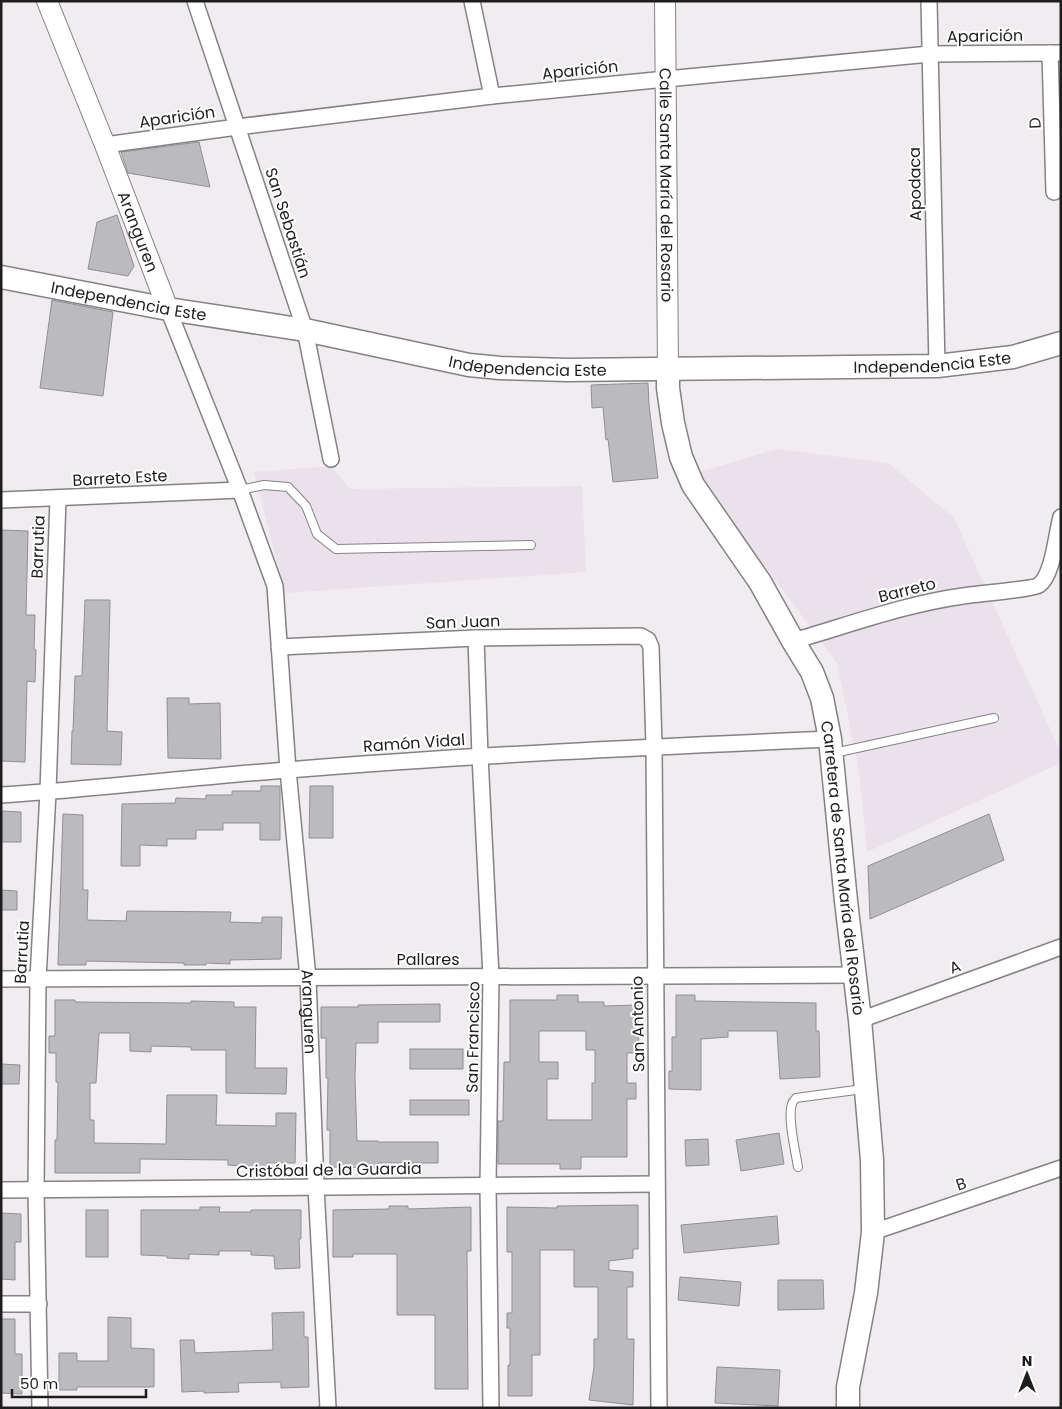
<svg xmlns="http://www.w3.org/2000/svg" width="1062" height="1409" viewBox="0 0 1062 1409" font-family="Poppins,sans-serif">
	<style>
		.built { fill: #ebe1eb }
		.building { fill: #bbbabe; stroke: #918f94; fill-rule: evenodd }
		.lines { fill: none; stroke-linecap: round; stroke-linejoin: round }
		.service-casing { stroke: #858185; stroke-width: 10 }
		.minor-casing { stroke: #858185; stroke-width: 18 }
		.tertiary-casing { stroke: #858185; stroke-width: 22 }
		.secondary-casing { stroke: #858185; stroke-width: 25 }
		.service { stroke: #fff; stroke-width: 8 }
		.minor { stroke: #fff; stroke-width: 15 }
		.tertiary { stroke: #fff; stroke-width: 20 }
		.secondary { stroke: #fff; stroke-width: 22 }
		.labels { text-anchor: middle; dominant-baseline: central; stroke-width: 4; stroke-linejoin: round; paint-order: stroke }
		.street-label { font-size: 16px; fill: #1f1e1f; stroke: #fff }
	</style>
	<rect width="100%" height="100%" fill="#f0ecf0"/>
	<g class="built">
		<path d="M777,449L888,463L954,518L1061,753V763L867,852L859,770L837,663L696,473Z"/>
		<path d="M331,466L350,489L582,486L586,572L285,593L254,472Z"/>
	</g>
	<g class="building">
		<path d="M199,142L210,187L128,173L121,152Z"/>
		<path d="M117,215L134,266L128,276L88,269L97,222Z"/>
		<path d="M52,300L113,312L103,396L40,388Z"/>
		<path d="M648,383L649,405L658,478L613,482L608,439L606,440L603,407L592,408L591,385Z"/>
		<path d="M1,530L28,531L26,615H35L34,649L36,650L35,682L27,681L25,762L1,761Z"/>
		<path d="M85,600H110L107,731L122,732L121,765L71,764L72,731H73L75,676H82Z"/>
		<path d="M167,698H189V704L220,703L221,759L168,758Z"/>
		<path d="M261,786H280V840H260V823H223V830H196V839H167V846L140,845V866H121L122,804L175,803L176,798L206,799V795H232V791H261Z"/>
		<path d="M310,786H333V838H309Z"/>
		<path d="M1,811L21,812V842H1Z"/>
		<path d="M63,814L83,815V890H88L87,920L126,921L127,911L231,912L230,922L262,923V917H282L281,959L230,960V964L206,963V965H184V963L86,961V965H58Z"/>
		<path d="M989,814L1004,860L870,919L868,866Z"/>
		<path d="M1,890L17,891V910H1Z"/>
		<path d="M557,995H578V1002H604V1006L638,1005L639,1053H627V1083H636V1099H627V1157H581V1169H560V1164H498V1121H503L504,1062H510V1000H557ZM539,1031H586V1050H595V1083H592V1120H547V1079H558V1062H539Z"/>
		<path d="M676,995H695V1001L816,1003V1031H819L820,1077L780,1079L777,1031H728V1037L701,1039V1090L669,1089V1071H672V1037H676Z"/>
		<path d="M55,1000H75V1002L191,1003V1001L234,1002V1007H256L255,1068H287L286,1094L226,1093V1050H191V1047L151,1046V1052L130,1051V1033H99L96,1083H90V1120H94V1143L166,1144L167,1095H217L216,1125L276,1126V1113H296L295,1163H267V1167H251L228,1165V1160L140,1159V1173H55V1140H57L58,1082H56V1053H49V1036H55Z"/>
		<path d="M440,1004V1022H378V1043H356L355,1078L357,1141H378V1142H438V1163H378V1168L330,1167V1130H327L328,1078H326V1038H321V1007H358V1005Z"/>
		<rect x="410" y="1049" width="53" height="20"/>
		<path d="M1,1064L20,1065L19,1084H1Z"/>
		<rect x="410" y="1100" width="59" height="15"/>
		<path d="M779,1133L784,1164L741,1171L736,1140Z"/>
		<path d="M708,1139L709,1165L686,1166L685,1140Z"/>
		<path d="M638,1205V1249H633V1258L609,1261V1270L633,1272V1287H627V1339H634L633,1405L589,1400L594,1367V1339H598V1287H574V1250H540V1355H532V1396H508V1365H510V1328H507V1313H512V1252H507V1207L557,1208V1206Z"/>
		<path d="M389,1206H408V1209L471,1207V1251H467L468,1389H435V1315H397V1254H353V1257H333V1210L389,1209Z"/>
		<path d="M200,1207H220L219,1212H251V1210H301V1239H299L300,1268L275,1269L274,1256L251,1255V1251H219V1255L189,1254V1259L167,1258V1256L141,1255V1210H200Z"/>
		<rect x="86" y="1210" width="22" height="47"/>
		<path d="M1,1213L21,1214V1242H15V1280L1,1279Z"/>
		<path d="M777,1216L779,1244L684,1253L681,1225Z"/>
		<path d="M680,1277L741,1282L739,1306L678,1300Z"/>
		<path d="M778,1280H823L824,1309L778,1310Z"/>
		<path d="M304,1312V1337H308L309,1387L281,1388V1382L238,1383L239,1392L204,1393V1391L182,1392L180,1340H194L195,1353L273,1350L272,1313Z"/>
		<path d="M108,1317L131,1318V1348L154,1349V1387H77V1390H59V1353H77V1361H108Z"/>
		<path d="M1,1319H15V1354H22V1394L1,1393Z"/>
		<path d="M717,1367L780,1370L778,1406L715,1403Z"/>
	</g>
	<g class="lines">
		<g class="service-casing">
			<g id="service">
				<path d="M240,490L264,485L288,487L306,506L317,534L336,549L531,545"/>
				<path d="M834,753L994,718"/>
				<path d="M798,1167C796,1154 787,1117 792,1104C792,1102 795,1100 796,1098L863,1089"/>
			</g>
		</g>
		<g class="minor-casing">
			<g id="minor">
				<path d="M195,1L305,330L331,459"/>
				<path d="M472,1L492,96"/>
				<path d="M929,1L937,366"/>
				<path d="M1050,53L1054,192"/>
				<path d="M105,145L237,127L492,96L666,79L930,54L1061,53"/>
				<path id="s1" d="M168,309L240,490L275,586L288,770L308,978L316,1187L328,1408"/>
				<path d="M1,500L240,490"/>
				<path d="M476,638L480,756L491,977L488,1186L491,1408"/>
				<path d="M793,641C849,625 905,604 963,596C974,594 1034,589 1039,585C1053,575 1056,535 1061,517"/>
				<path d="M279,647L476,638L641,636L648,640L651,647L654,746L659,1408"/>
				<path d="M1,795C97,789 192,777 288,770C469,755 649,747 830,739"/>
				<path d="M1,979L855,975"/>
				<path d="M860,1020L1061,947"/>
				<path d="M1,1190L657,1184"/>
				<path d="M873,1232L1061,1168"/>
				<path d="M1,1304H39"/>
				<path d="M40,1408L36,1190L38,979L48,792L58,498"/>
			</g>
		</g>
		<g class="tertiary-casing">
			<g id="tertiary">
				<path id="s2" d="M47,1L105,145L168,309"/>
				<path id="s3" d="M665,1L668,368"/>
			</g>
		</g>
		<g class="secondary-casing">
			<g id="secondary">
				<path id="s4" d="M1,277L168,309L305,330L469,365L500,368L567,370L937,366L1013,357L1061,343"/>
				<path id="s5" d="M668,368V388L673,423L681,457L693,485L760,582L793,641L812,672L822,698L830,739L846,901L860,1020L872,1160L873,1232L866,1293L848,1387V1408"/>
			</g>
		</g>
		<use href="#service" class="service"/>
		<use href="#minor" class="minor"/>
		<use href="#tertiary" class="tertiary"/>
		<use href="#secondary" class="secondary"/>
	</g>
	<g class="labels">
		<g class="street-label">
			<text transform="translate(985 36) rotate(-1)">Aparición</text>
			<text transform="translate(580 70) rotate(-6)">Aparición</text>
			<text transform="translate(177 117) rotate(-8)">Aparición</text>
			<text transform="translate(1035 123) rotate(-92)">D</text>
			<text transform="translate(915 184) rotate(-91)">Apodaca</text>
			<text stroke="none"><textPath href="#s3" startOffset="184">Calle Santa María del Rosario</textPath></text>
			<text transform="translate(288 223) rotate(72)">San Sebastián</text>
			<text stroke="none"><textPath href="#s2" startOffset="248">Aranguren</textPath></text>
			<text stroke="none"><textPath href="#s4" startOffset="130">Independencia Este</textPath></text>
			<text stroke="none"><textPath href="#s4" startOffset="940">Independencia Este</textPath></text>
			<text stroke="none"><textPath href="#s4" startOffset="535">Independencia Este</textPath></text>
			<text transform="translate(120 478) rotate(-3)">Barreto Este</text>
			<text transform="translate(38 547) rotate(-88)">Barrutia</text>
			<text transform="translate(907 590) rotate(-14)">Barreto</text>
			<text transform="translate(463 622) rotate(-2)">San Juan</text>
			<text transform="translate(414 743) rotate(-4)">Ramón Vidal</text>
			<text stroke="none"><textPath href="#s5" startOffset="542">Carretera de Santa María del Rosario</textPath></text>
			<text transform="translate(22 952) rotate(-87)">Barrutia</text>
			<text x="428" y="959">Pallares</text>
			<text transform="translate(955 967) rotate(-20)">A</text>
			<text stroke="none"><textPath href="#s1" startOffset="724">Aranguren</textPath></text>
			<text transform="translate(638 1024) rotate(-91)">San Antonio</text>
			<text transform="translate(473 1037) rotate(-89)">San Francisco</text>
			<text transform="translate(329 1170) rotate(-1)">Cristóbal de la Guardia</text>
			<text transform="translate(961 1184) rotate(-19)">B</text>
		</g>
	</g>
	<rect width="1062" height="1409" fill="none" stroke="#1f1e1f" stroke-width="5"/>
	<g transform="translate(1027 1374)" stroke="#ffffff" stroke-width="4" paint-order="stroke">
	<path d="M0-4L9 19L0 12L-9 19Z" fill="#1f1e1f"/>
	<text y="-8" font-size="14" font-weight="bold" text-anchor="middle" fill="#1f1e1f">N</text>
	</g>
	<path d="M12 1389v8h134v-8" fill="none" stroke="#1f1e1f" stroke-width="2.5"/>
	<text x="20" y="1389" font-size="15" fill="#1f1e1f" stroke="#ffffff" stroke-width="4" paint-order="stroke">50 m</text>
</svg>
